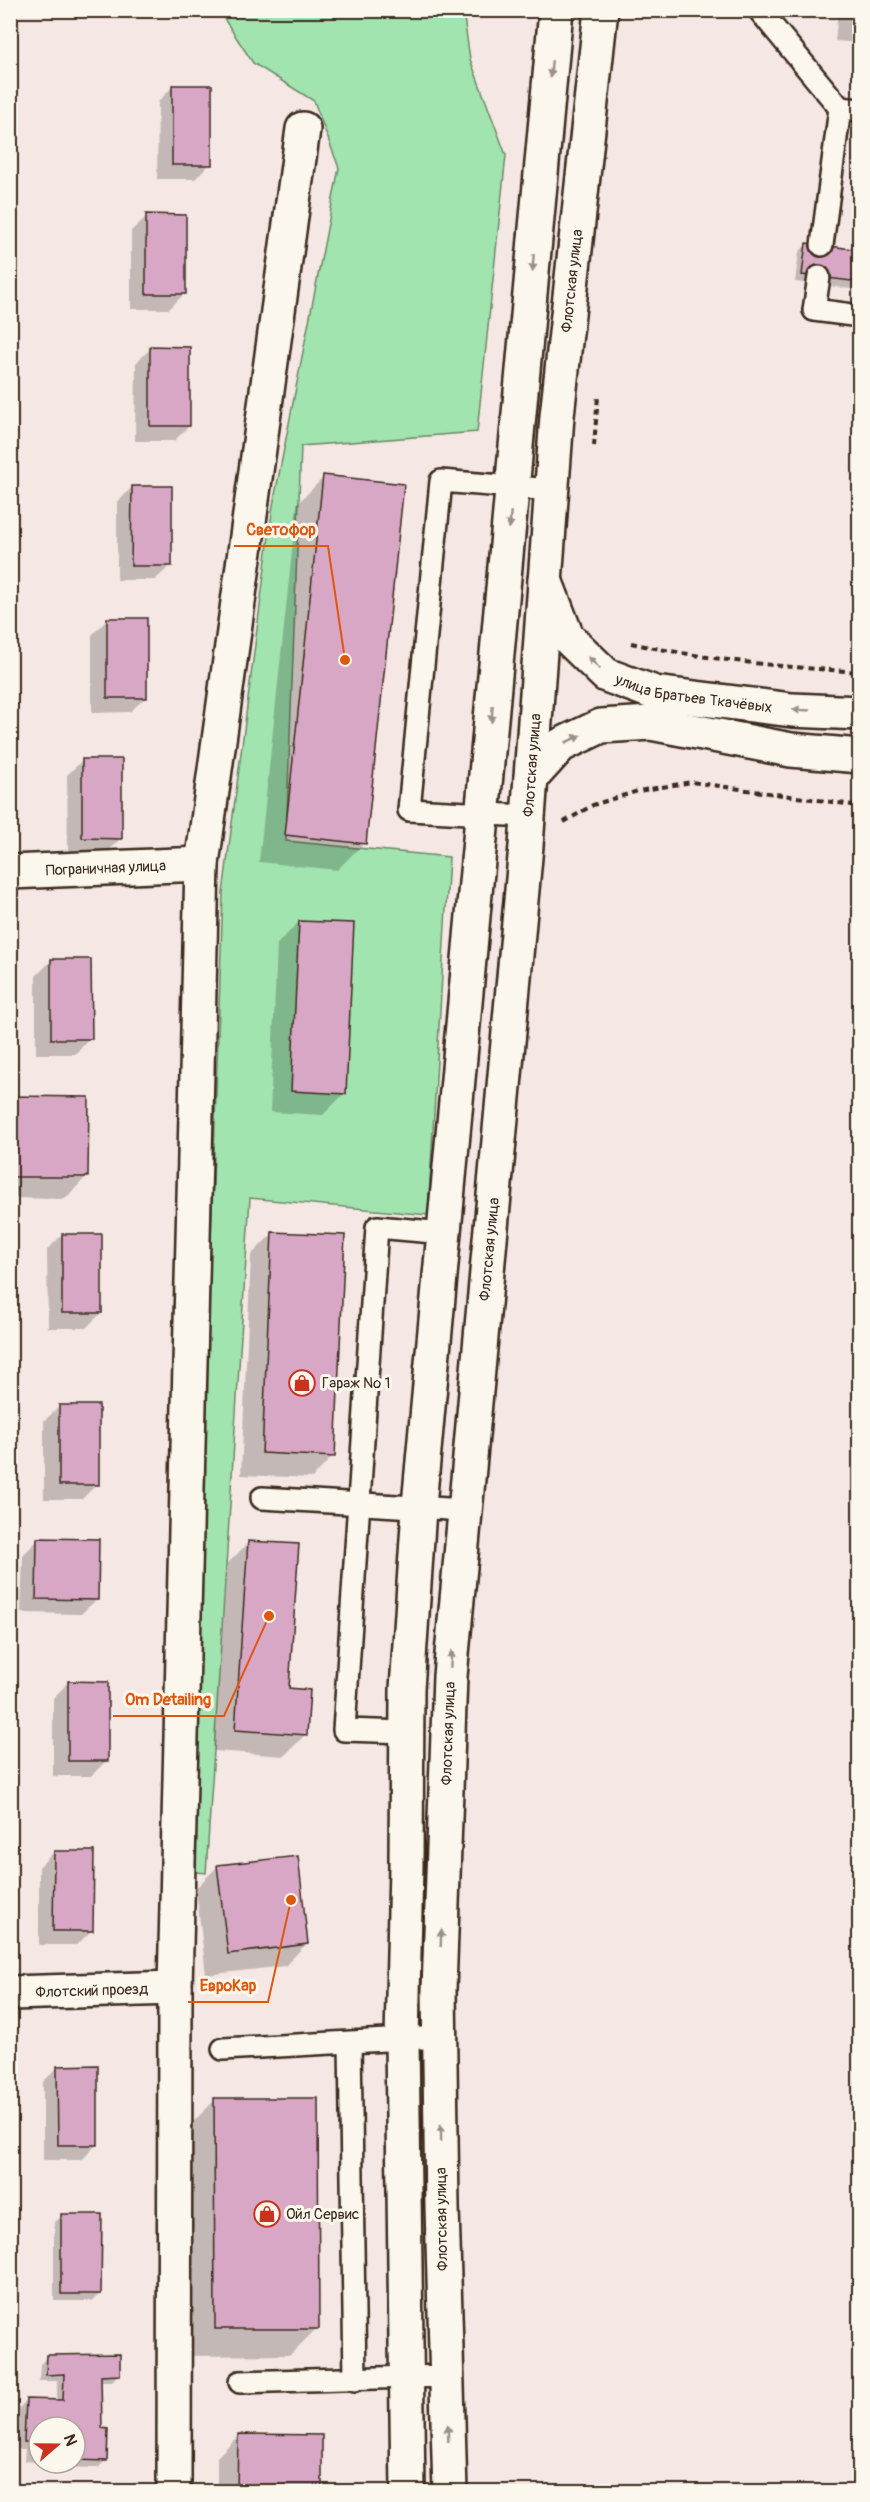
<svg xmlns="http://www.w3.org/2000/svg" width="870" height="2502" viewBox="0 0 870 2502" font-family="Pangolin,sans-serif">
	<style>
		.green { fill: #a1e4af; stroke: #6e8766; stroke-width: 1.5 }
		.shadow { fill: #0003 }
		.building { fill: #d8a7c5; stroke: #3b2a1e; stroke-width: 1.5 }
		.lines { fill: none; stroke-linecap: round; stroke-linejoin: round }
		.lane-casing { stroke: #3b2a1e; stroke-width: 26 }
		.street-casing { stroke: #3b2a1e; stroke-width: 38 }
		.primary-casing { stroke: #3b2a1e; stroke-width: 38 }
		.path { stroke: #3b2a1e; stroke-width: 4; stroke-dasharray: 6 4.5; stroke-linecap: butt }
		.lane { stroke: #fbf7ec; stroke-width: 21 }
		.street { stroke: #fbf7ec; stroke-width: 33 }
		.primary { stroke: #fbf7ec; stroke-width: 33 }
		.oneway { fill: #9b9085 }
		.labels { text-anchor: middle; dominant-baseline: central; stroke-width: 6; stroke-linejoin: round; paint-order: stroke }
		.street-label { font-size: 15px; fill: #3b2a1e; stroke: #fbf7ec }
		.poi-label { font-size: 15px; fill: #3b2a1e; stroke: #fbf7ec; text-anchor: start }
		.leader { fill: none; stroke: #df570d; stroke-width: 2 }
		.callout-dot { fill: #df570d; stroke: #fbf7ec; stroke-width: 2 }
		.callout-label { font-size: 16px; text-anchor: middle; font-weight: bold; fill: #df570d; stroke: #fbf7ec; stroke-width: 6; stroke-linejoin: round; paint-order: stroke }
	</style>
	<rect width="100%" height="100%" fill="#f4e7e4"/>
	<filter id="ink" filterUnits="userSpaceOnUse"><feTurbulence type="fractalNoise" baseFrequency=".0167" numOctaves="2"/><feDisplacementMap in="SourceGraphic" scale="12" xChannelSelector="R" yChannelSelector="G"/><feConvolveMatrix kernelMatrix="1 2 1 2 8 2 1 2 1" color-interpolation-filters="sRGB"/></filter>
	<g filter="url(#ink)">
		<path class="green" d="M219,11H463L470,59L506,155L477,432L301,446L286,841L449,857L428,1215L250,1198L206,1873L189,1871L223,893L273,505L339,168L314,101L253,63Z"/>
		<g class="shadow">
			<path d="M838,10H860V43L835,41Z"/>
			<path d="M173,86L210,164L195,179H157L158,102Z"/>
			<path d="M147,216L184,294L169,309H131V231Z"/>
			<path d="M806,245L860,251V290L795,282L799,252Z"/>
			<path d="M151,348L189,426L174,441H135L136,363Z"/>
			<path d="M324,477L364,843L337,870L259,862L297,504Z"/>
			<path d="M132,487L171,565L155,580H117V503Z"/>
			<path d="M107,620L146,697L130,712L92,713V635Z"/>
			<path d="M83,760L121,838L106,853H68L67,775Z"/>
			<path d="M299,922L345,1093L323,1115L270,1112L277,944Z"/>
			<path d="M51,961L90,1038L75,1054H36V976Z"/>
			<path d="M10,1097L86,1177L65,1199L10,1198Z"/>
			<path d="M273,1233L333,1456L312,1478L241,1475L251,1255Z"/>
			<path d="M62,1235L101,1313L86,1328H48L47,1250Z"/>
			<path d="M60,1406L97,1484L82,1499H44V1421Z"/>
			<path d="M38,1540L97,1599L81,1614L21,1613L23,1555Z"/>
			<path d="M249,1542L288,1690L306,1734L284,1756L214,1751L227,1564Z"/>
			<path d="M68,1683L106,1761L91,1776H53V1698Z"/>
			<path d="M54,1852L92,1930L77,1945H39V1867Z"/>
			<path d="M218,1866L306,1944L285,1966L206,1975L196,1888Z"/>
			<path d="M58,2067L97,2144L82,2160H43V2082Z"/>
			<path d="M215,2100L317,2328L290,2355L189,2356L188,2127Z"/>
			<path d="M62,2216L100,2294L92,2301H54V2223Z"/>
			<path d="M48,2357L119,2374L111,2382H100V2430L106,2460L98,2468L56,2467V2463H75V2427H39L38,2462L24,2461L25,2449H17L19,2408L26,2401L57,2402V2381H39L40,2364Z"/>
			<path d="M239,2435L320,2492H217V2457Z"/>
		</g>
		<g class="building">
			<rect x="172" y="85" width="40" height="80"/>
			<path d="M146,214L186,215V294H146Z"/>
			<path d="M806,243L860,250V282L802,275Z"/>
			<path d="M150,346L190,347V426H150Z"/>
			<path d="M323,475L404,484L366,844L285,835Z"/>
			<path d="M132,486H172V566H131Z"/>
			<rect x="107" y="618" width="40" height="80"/>
			<path d="M82,759H122V839L82,838Z"/>
			<path d="M299,921L354,923L346,1094L291,1091Z"/>
			<path d="M51,959H91L92,1039H51Z"/>
			<path d="M10,1096L89,1097L88,1177H10Z"/>
			<path d="M272,1232L345,1235L335,1457L262,1453Z"/>
			<rect x="62" y="1234" width="40" height="79"/>
			<rect x="59" y="1405" width="40" height="80"/>
			<path d="M37,1538L99,1539L98,1600L36,1599Z"/>
			<path d="M248,1541L299,1544L289,1688L310,1690L307,1735L235,1730Z"/>
			<path d="M68,1681L108,1682V1761H68Z"/>
			<path d="M54,1851H94L93,1931H53Z"/>
			<path d="M298,1856L308,1944L228,1954L217,1865Z"/>
			<path d="M98,2065V2145H58L57,2066Z"/>
			<path d="M214,2098H318L319,2329H215Z"/>
			<path d="M61,2214H102L101,2294H61Z"/>
			<path d="M120,2354V2375L101,2376L102,2428L108,2429L107,2461L75,2460V2427H39V2455L31,2454V2442H24L26,2399L63,2400L64,2374L46,2375L47,2355Z"/>
			<path d="M238,2434L322,2435V2492H237Z"/>
		</g>
		<g class="lines">
			<g class="lane-casing">
				<g id="lane">
					<path d="M759,10L840,108L860,110"/>
					<path d="M822,245L840,108"/>
					<path d="M819,277L814,310L860,316"/>
					<path d="M528,816L409,810L441,481L552,490"/>
					<path d="M262,1498L465,1510"/>
					<path d="M407,1732L344,1730L377,1227L444,1233"/>
					<path d="M350,2043L355,2380"/>
					<path d="M223,2049L440,2037"/>
					<path d="M240,2382L446,2376"/>
				</g>
			</g>
			<g class="street-casing">
				<g id="street">
					<path id="s1" d="M545,580L567,637L606,675L655,693L792,710L860,713"/>
					<path d="M531,778L561,745L601,726L651,723L791,750L860,756"/>
					<path id="s2" d="M10,872L202,864"/>
					<path id="s3" d="M10,1993L175,1988"/>
					<path d="M174,2492L175,1988L202,864L303,129"/>
				</g>
			</g>
			<g class="primary-casing">
				<g id="primary">
					<path d="M408,2492L402,2040L406,1866L407,1689L420,1494L556,10"/>
					<path id="s4" d="M450,2492L442,2207L439,1990L450,1676L526,846L557,416L601,10"/>
				</g>
			</g>
			<g class="path">
				<path d="M594,446L598,396"/>
				<path d="M631,643C707,660 782,667 860,672"/>
				<path d="M564,822L593,805L638,791L691,782L860,806"/>
			</g>
			<use href="#lane" class="lane"/>
			<use href="#street" class="street"/>
			<use href="#primary" class="primary"/>
		</g>
		<defs><path id="oneway-solid" d="M-6-.8H1V-3.2L6.5 0L1 3.2V.8H-6Z" transform="scale(1.5)"/></defs>
		<g class="oneway">
			<use href="#oneway-solid" transform="translate(551 69) rotate(95)"/>
			<use href="#oneway-solid" transform="translate(533 263) rotate(95)"/>
			<use href="#oneway-solid" transform="translate(510 520) rotate(95)"/>
			<use href="#oneway-solid" transform="translate(594 663) rotate(-136)"/>
			<use href="#oneway-solid" transform="translate(801 710) rotate(-177)"/>
			<use href="#oneway-solid" transform="translate(492 714) rotate(95)"/>
			<use href="#oneway-solid" transform="translate(573 739) rotate(-26)"/>
			<use href="#oneway-solid" transform="translate(451 1659) rotate(-85)"/>
			<use href="#oneway-solid" transform="translate(441 1938) rotate(-88)"/>
			<use href="#oneway-solid" transform="translate(441 2133) rotate(-91)"/>
			<use href="#oneway-solid" transform="translate(448 2433) rotate(-92)"/>
		</g>
	</g>
	<defs>
		<g id="shop-ring" transform="scale(1.35)"><circle r="9.5" fill="#fbf7ec" stroke="#c8321e" stroke-width="1.5"/><path d="M-5-2.5h2.3a2.7 3.5 0 0 1 5.4 0H5L5.5 6h-11ZM-1.5-2.5h3a1.5 2.3 0 0 0-3 0Z" fill="#c8321e"/></g>
	</defs>
	<g fill-rule="evenodd">
		<use href="#shop-ring" x="302" y="1383"/>
		<use href="#shop-ring" x="267" y="2214"/>
	</g>
	<g class="labels">
		<g class="street-label">
			<text stroke="none"><textPath href="#s4" startOffset="2217">Флотская улица</textPath></text>
			<text stroke="none"><textPath href="#s1" startOffset="206">улица Братьев Ткачёвых</textPath></text>
			<text stroke="none"><textPath href="#s4" startOffset="1731">Флотская улица</textPath></text>
			<text stroke="none"><textPath href="#s2" startOffset="96">Пограничная улица</textPath></text>
			<text stroke="none"><textPath href="#s4" startOffset="1245">Флотская улица</textPath></text>
			<text stroke="none"><textPath href="#s4" startOffset="759">Флотская улица</textPath></text>
			<text stroke="none"><textPath href="#s3" startOffset="82">Флотский проезд</textPath></text>
			<text transform="translate(442 2219) rotate(-91)">Флотская улица</text>
		</g>
		<g class="poi-label">
			<text x="322" y="1383">Гараж № 1</text>
			<text x="286" y="2214">Ойл Сервис</text>
		</g>
	</g>
	<path class="leader" d="M345 660L328 546H234M269 1616L224 1716H113M291 1900L268 2002H188"/>
	<g class="callout-dot">
		<circle cx="345" cy="660" r="6"/>
		<circle cx="269" cy="1616" r="6"/>
		<circle cx="291" cy="1900" r="6"/>
	</g>
	<g class="callout-label">
		<text x="281" y="535">Светофор</text>
		<text x="168" y="1705">Om Detailing</text>
		<text x="228" y="1991">ЕвроКар</text>
	</g>
	<rect width="870" height="2502" fill="none" stroke="#fbf7ec" stroke-width="36"/>
	<rect x="18" y="18" width="834" height="2466" fill="none" stroke="#3b2a1e" stroke-width="2" filter="url(#ink)"/>
	<g transform="translate(57 2445) rotate(70)"><circle r="28" fill="#fbf7ec" stroke="#aea59a" stroke-width="1.5"/>
	<path d="M0-4.5L10 22L0 15L-10 22Z" fill="#c8321e"/>
	<text y="-9" font-size="16" font-weight="bold" text-anchor="middle" fill="#3b2a1e">N</text>
	</g>
</svg>
